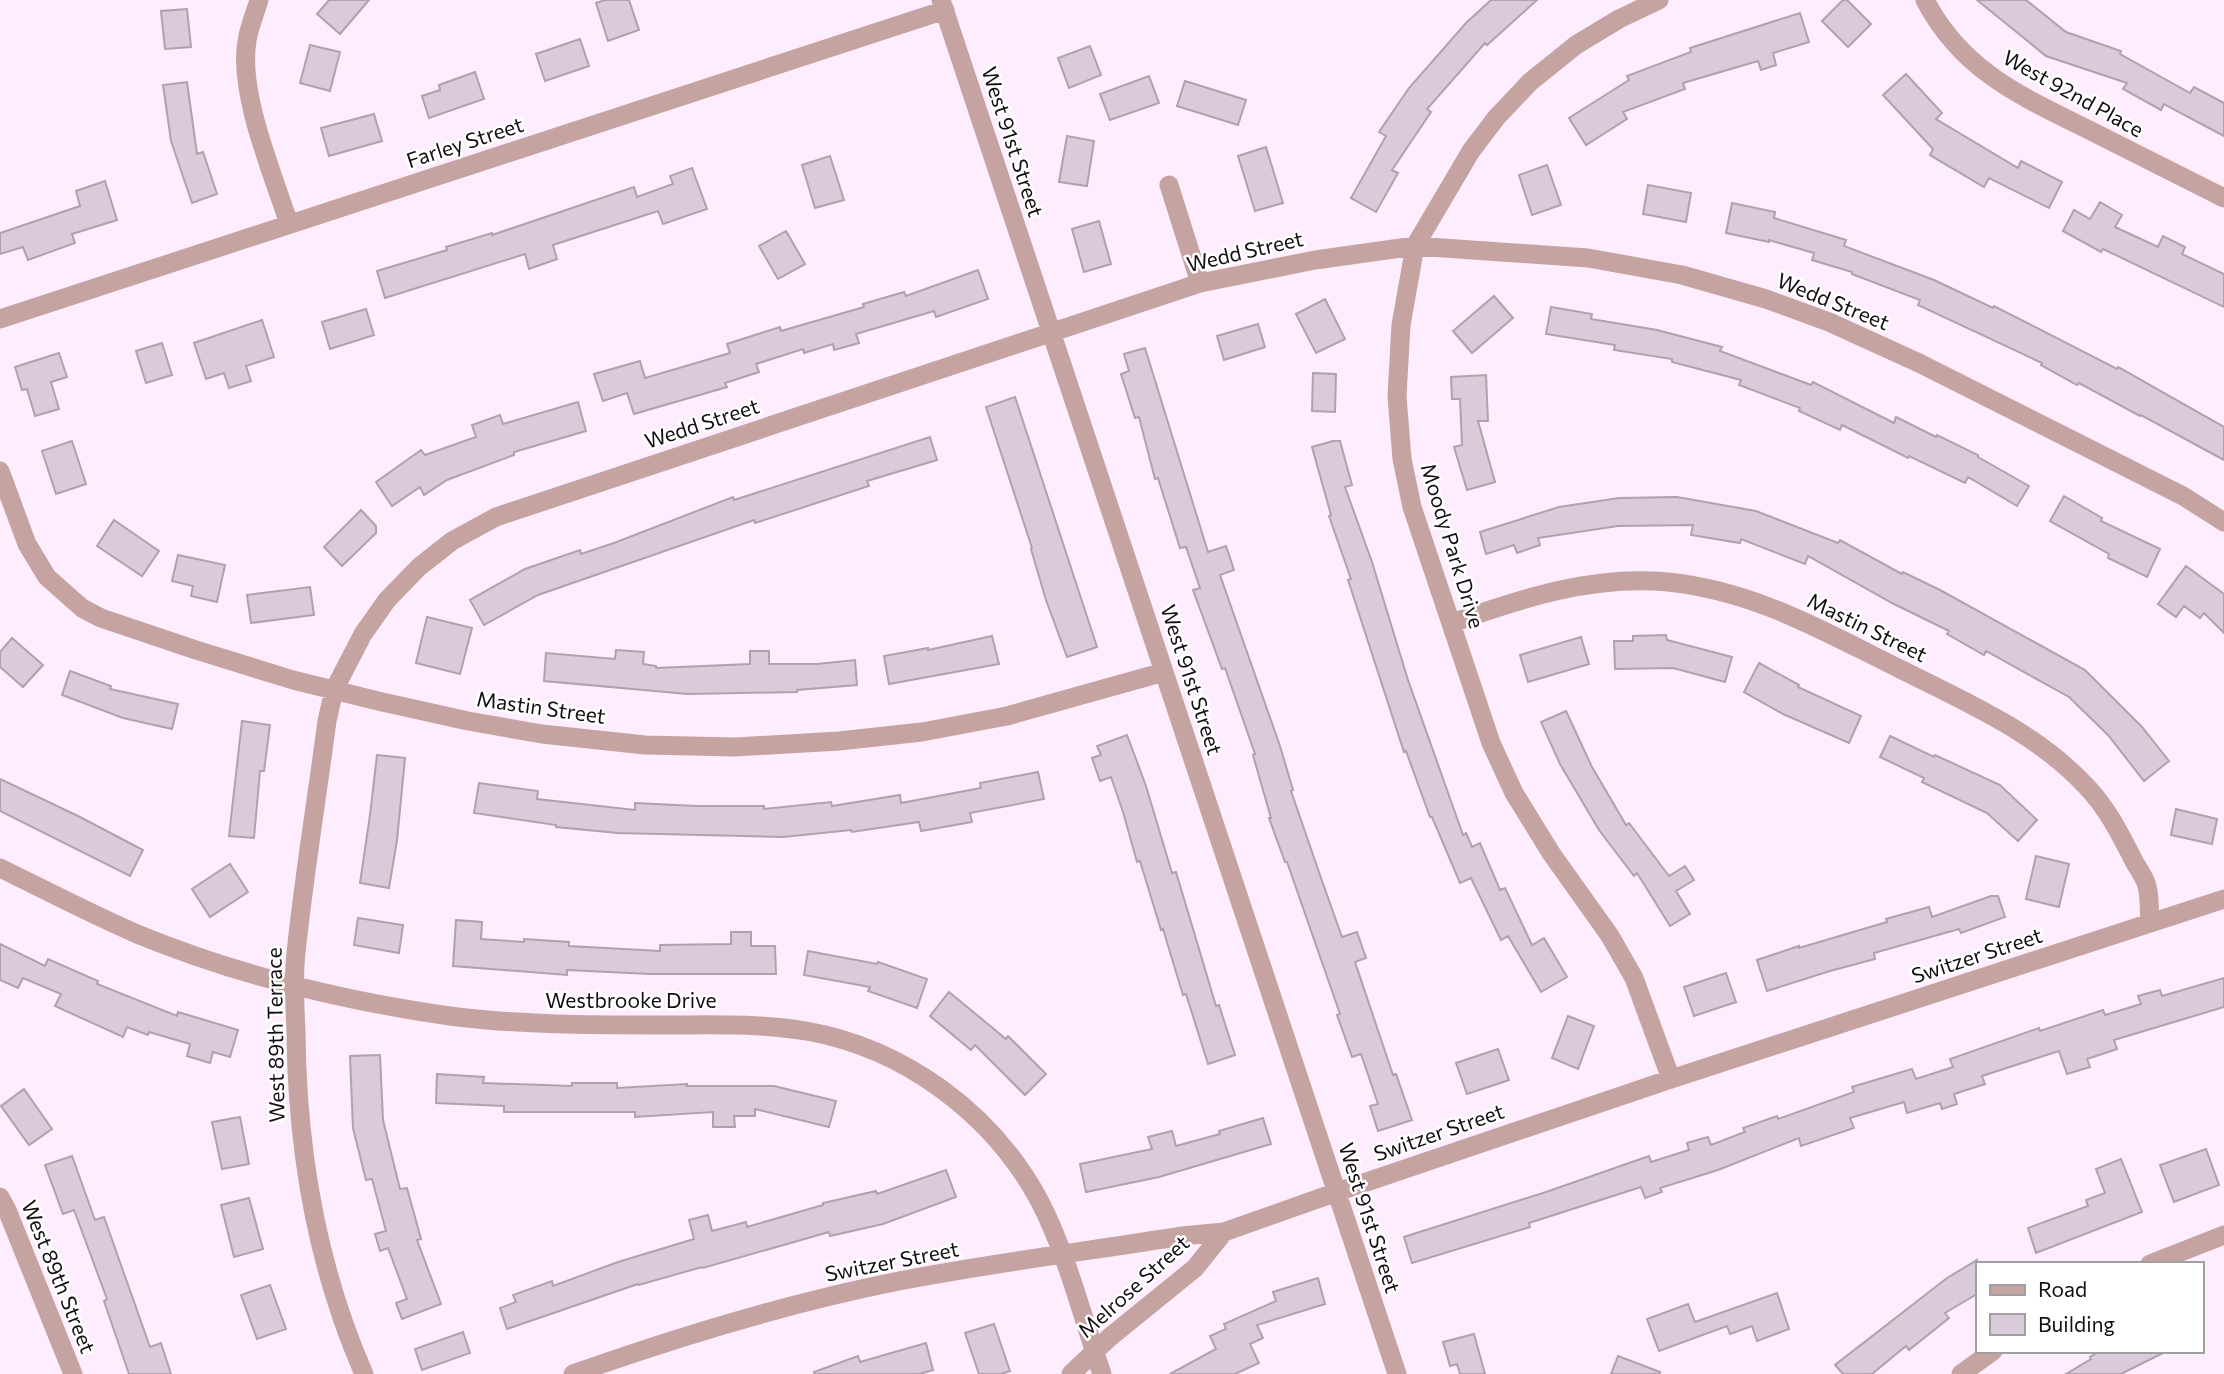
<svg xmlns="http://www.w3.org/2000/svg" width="2224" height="1374" font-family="Commissioner,sans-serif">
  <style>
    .building { fill: #dacbdb; stroke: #afa1b0; stroke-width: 2 }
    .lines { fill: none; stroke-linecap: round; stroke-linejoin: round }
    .minor { stroke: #c5a3a1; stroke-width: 19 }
    .labels { text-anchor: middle; stroke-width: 5; stroke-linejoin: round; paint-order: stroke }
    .street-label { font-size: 21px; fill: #140e14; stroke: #fff }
  </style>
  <rect width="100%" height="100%" fill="#fdedfe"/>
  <path class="building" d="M329,0H369L340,34L317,14Z
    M605,0H629L639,30L608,41L596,3Z
    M1491,0H1537L1487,45L1485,43L1427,109L1431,112L1392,170L1398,173L1376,212L1351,198L1386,136L1379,132L1409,88L1466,23Z
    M1843,0H1847L1871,24L1848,47L1822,21Z
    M1977,0H2026L2066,32L2121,51L2120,54L2190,93L2194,87L2224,103V136L2164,104L2161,110L2123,89L2127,83L2046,56Z
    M187,9L191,47L165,49L161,11Z
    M1800,13L1809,42L1773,53L1776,65L1761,70L1758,61L1683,83L1685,89L1623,112L1627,119L1586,145L1569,118L1629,80L1627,76L1691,52L1690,48Z
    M580,39L589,66L545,81L536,54Z
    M310,45L340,52L330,91L300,83Z
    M1090,46L1101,75L1069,88L1058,58Z
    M475,72L484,99L429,118L422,96L440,90L439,85Z
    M1906,74L1942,113L1936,119L2018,168L2021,161L2062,182L2049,208L1989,178L1984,187L1930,155L1933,149L1883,95Z
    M1149,76L1159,103L1110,120L1100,94Z
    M1185,81L1246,100L1238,125L1177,106Z
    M187,82L197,154L203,152L217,194L192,203L171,141L163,85Z
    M374,114L382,141L329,156L321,128Z
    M1067,136L1094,141L1087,186L1059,182Z
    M1266,147L1283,203L1255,211L1238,156Z
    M830,156L844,200L815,208L802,165Z
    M1547,165L1561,205L1532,215L1519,175Z
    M692,168L707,209L663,224L658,211L553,245L557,259L529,269L525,254L385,298L377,271L447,250L446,247L492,233V235L634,187L637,197L673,184L670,176Z
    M105,181L117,220L72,234L75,243L28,260L23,247L0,254V233L80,206L76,191Z
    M1648,185L1691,193L1686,222L1643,214Z
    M2100,202L2122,215L2115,227L2158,247L2163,236L2185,247L2182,254L2224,274V307L2103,249L2101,252L2063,231L2074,210L2090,219Z
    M1732,203L1775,212L1774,218L1846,240L1844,246L1934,280L1993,308L1994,306L2117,369L2118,367L2224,427V460L2141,415L2140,416L2079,383L2077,385L2041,365L2042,363L1918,305L1920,300L1852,274V272L1812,260L1814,253L1769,240V242L1726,233Z
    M1099,221L1111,264L1084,272L1072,229Z
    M786,231L805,264L778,279L759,246Z
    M978,270L988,299L936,317L934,311L856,334L859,343L834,350L833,344L804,353L803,349L756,364L759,372L725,383L727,387L634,414L627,393L603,401L594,374L640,361L645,378L730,353L727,344L780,327L781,331L864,307L863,304L904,292L906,296Z
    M1494,296L1513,318L1472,353L1453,331Z
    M1325,299L1345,339L1316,353L1296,314Z
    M1551,307L1592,314L1591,319L1657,330L1722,347L1720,351L1811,385L1813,382L1894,423L1896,417L1936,437L1937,435L1978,455V457L2029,486L2017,506L1968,477L1965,483L1909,456L1908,458L1842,425L1840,430L1799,411L1800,408L1739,385L1741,380L1672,362V359L1614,350L1615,345L1546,334Z
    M366,309L374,335L330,349L322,322Z
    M262,320L274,357L246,366L251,381L229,388L224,373L206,379L194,343Z
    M1258,324L1265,347L1224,360L1217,336Z
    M162,343L172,375L146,383L136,351Z
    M1145,348L1208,552L1226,546L1234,570L1220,575L1280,746L1293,790L1291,791L1321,878L1342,937L1357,932L1366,958L1355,962L1393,1075L1396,1074L1412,1120L1378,1131L1370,1106L1378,1104L1361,1054L1352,1057L1337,1015L1340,1014L1287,862H1285L1269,818H1271L1253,755L1255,754L1225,668L1222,669L1193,590L1200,588L1186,547L1180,548L1158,478L1155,479L1139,417L1135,418L1121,374L1129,371L1124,354Z
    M59,353L67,377L51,382L59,409L35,416L27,389L22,390L15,367Z
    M1313,373L1336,374L1335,412L1312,411Z
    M1486,375L1488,421H1478L1495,482L1467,490L1454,447L1462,445L1460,399H1452L1451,377Z
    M1015,397L1097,647L1067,657L1046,600L1031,549L1032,548L986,407Z
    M578,402L586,431L514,452V455L447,480L424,495L420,487L392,506L376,482L421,450L425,455L476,437L472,425L500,415L503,424Z
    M930,437L937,460L867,481L869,486L755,523L754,520L538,595L484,625L470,600L525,569L580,550L581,554L614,543L733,497L734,500Z
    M72,441L86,484L56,494L42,451Z
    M1333,441H1340L1352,485L1345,487L1372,562L1408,680L1463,835L1466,833L1472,847L1480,843L1500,890L1505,888L1532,945L1544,938L1567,977L1541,992L1508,936L1501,940L1471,878L1460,883L1432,817H1430L1406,751L1404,752L1348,580L1351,579L1329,516L1331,515L1312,447Z
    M2064,496L2102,518L2101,521L2160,549L2147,577L2108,558L2109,554L2050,521Z
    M1677,497L1756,511L1838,543L1840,540L1902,574L1903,572L1940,590L2085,670L2142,727L2169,761L2144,781L2108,735L2069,697L1986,651L1984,655L1947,634L1949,631L1892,603L1808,556L1805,564L1741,539L1740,543L1691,535L1693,525L1618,526L1538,538L1540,545L1517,553L1514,545L1486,554L1480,532L1559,507L1619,498Z
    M361,510L376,526V533L342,566L324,547Z
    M114,520L159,551L142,576L97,546Z
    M178,555L225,565L217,602L191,596L193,586L172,581Z
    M2186,566L2224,594V633L2204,613L2200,618L2184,606L2176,617L2158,604Z
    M310,587L314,615L251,623L247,595Z
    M427,617L472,628L460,674L416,663Z
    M1666,635L1667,640L1732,657L1725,682L1673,668L1615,669L1614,641H1633V636Z
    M992,636L999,664L889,684L884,656L928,648V650Z
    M1581,637L1589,664L1528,682L1520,655Z
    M12,638L43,665L23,687L0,667V652Z
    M616,650L644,652L643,664L656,666V668L750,664V651H769V664H817L855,660L857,685L797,690V692L688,694L544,681L546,653L615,659Z
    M1759,663L1799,685L1798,687L1861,716L1849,743L1783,714L1744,692Z
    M70,671L111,686L110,689L178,704L172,729L123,718L62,695Z
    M1566,711L1592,767L1626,825L1629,823L1669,876L1685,866L1694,880L1676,891L1690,914L1670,926L1637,873L1634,876L1599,830L1560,764L1541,722Z
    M242,721L270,725L264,771H260L254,838L229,836Z
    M1127,735L1146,786L1172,873L1176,872L1216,1006L1219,1005L1235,1055L1208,1064L1186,994L1183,995L1163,929L1161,930L1140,861L1137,862L1123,812L1111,777L1100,781L1092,758L1101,755L1097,746Z
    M1890,736L1934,757L1935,755L2000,785L2037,820L2018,841L1987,813L1922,782L1924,778L1880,757Z
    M377,755L405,758L397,840L389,888L360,883L370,815Z
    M1038,772L1044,799L970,813L972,822L921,831L919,822L852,832L851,830L783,837L618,833L556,827V825L474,813L479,783L538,791L537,799L635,810V803L697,806H764V809L831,802L832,806L900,795L901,803L981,788L980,783Z
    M0,779L78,816L143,850L130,876L0,811Z
    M2176,809L2217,819L2212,844L2171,835Z
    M2036,856L2069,864L2059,907L2026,899Z
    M230,864L248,892L210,917L192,889Z
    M1991,896H1998L2005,917L1961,933L1959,929L1874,953L1875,959L1830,971L1767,991L1757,960L1799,946V948L1887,922L1886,919L1929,907L1932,917Z
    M358,918L403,925L399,953L354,945Z
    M456,920L482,922L481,939L524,942V939L569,942V946L660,951V945L731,944V932H751V946H775L776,974H650L567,970V975L453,966Z
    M0,944L45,966L48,959L98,981L97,984L177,1016L178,1012L238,1030L230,1057L213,1052L210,1063L187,1056L190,1044L149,1032L148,1035L127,1027L123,1037L55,1006L61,994L23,978L18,988L0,980Z
    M808,951L877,964L878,962L927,979L917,1008L868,991L870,987L804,975Z
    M1726,973L1736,1002L1694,1016L1684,987Z
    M2224,978V1007L2114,1040L2117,1049L2087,1059L2090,1067L2067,1074L2059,1051L1982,1076L1985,1084L1954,1094L1957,1104L1942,1109L1940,1103L1907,1113L1904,1102L1850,1118L1854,1128L1801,1146L1799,1138L1718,1170L1660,1188L1662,1192L1645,1198L1641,1187L1529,1223L1530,1227L1412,1263L1404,1237L1549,1191L1649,1156L1651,1162L1689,1150L1687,1143L1708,1137L1711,1145L1745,1132L1743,1128L1777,1116L1778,1119L1854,1092L1852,1087L1912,1069L1916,1079L1953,1067L1950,1059L2039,1028L2040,1031L2103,1010L2105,1015L2141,1004L2138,996L2160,990L2162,996Z
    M949,992L1006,1039L1008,1036L1046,1074L1025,1095L975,1045L971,1050L930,1016Z
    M1568,1016L1594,1026L1578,1069L1552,1058Z
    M1498,1049L1509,1080L1467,1094L1456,1063Z
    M380,1055L383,1120L400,1189L407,1188L421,1239L417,1240L441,1304L402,1319L396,1303L407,1299L388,1248L380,1251L375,1234L386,1231L372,1179L366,1180L353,1128L350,1056Z
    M437,1074L484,1077L483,1083L572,1086V1083H617V1088L687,1084V1086H774L836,1101L829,1127L755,1109V1116H734L735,1127H713V1112L635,1117V1112H504V1106L436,1103Z
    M24,1089L52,1129L29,1145L1,1106Z
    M240,1117L249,1164L222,1169L212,1122Z
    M1263,1118L1271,1144L1159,1177L1086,1192L1080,1164L1152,1149L1148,1137L1172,1131L1176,1146L1220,1134L1219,1131Z
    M2206,1149L2219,1185L2174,1202L2160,1165Z
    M72,1156L95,1220L104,1217L150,1347L161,1343L171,1374H129L104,1301L107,1299L74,1210L63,1214L45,1165Z
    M2121,1159L2142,1212L2036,1253L2028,1228L2088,1206L2086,1200L2105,1193L2096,1169Z
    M946,1170L956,1197L883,1224L830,1236L829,1232L703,1268L702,1267L639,1285L638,1284L507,1329L500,1308L516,1302L513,1295L552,1281L553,1286L618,1262L694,1239L689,1220L708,1215L712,1231L746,1222L747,1227L823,1205V1203L876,1191L877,1194Z
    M249,1198L263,1249L234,1257L221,1205Z
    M1977,1260V1294L1945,1313L1949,1318L1909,1350L1906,1346L1872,1374H1843L1835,1365L1947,1278Z
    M1318,1278L1325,1304L1257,1325L1263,1338L1250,1344L1259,1363L1235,1374H1170L1216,1349L1210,1336L1226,1329L1224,1324L1276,1301L1273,1292Z
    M270,1285L286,1329L257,1339L241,1295Z
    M1777,1293L1789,1329L1757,1341L1752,1326L1730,1334L1727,1326L1659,1351L1647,1319L1688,1304L1695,1322Z
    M994,1324L1010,1371L1001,1374H979L965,1333Z
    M463,1332L470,1353L422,1370L415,1349Z
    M1474,1334L1485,1374H1460L1457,1364L1450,1366L1443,1342Z
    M926,1343L933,1370L919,1374H814V1372L858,1356L860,1362Z
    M2100,1351H2167L2121,1374H2066L2091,1359L2090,1357Z
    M1618,1356L1660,1372V1374H1611Z"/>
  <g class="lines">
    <path class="minor" d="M259,0C255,14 249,27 247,41C238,93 273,174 289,224
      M941,0L1397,1374
      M1659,0L1619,19L1576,45L1530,82L1496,118L1471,151L1415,246L1401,325L1397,396L1402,459L1412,507L1491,743L1514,793L1551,853L1610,936L1634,978L1671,1079
      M1925,0C1963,73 2025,98 2095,133C2138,155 2181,176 2224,198
      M1169,185L1200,283
      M0,319L945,10
      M0,471L27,544L47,577L82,608L101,618L196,650L293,680L378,701L468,721L542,734L645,745L735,747L839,741L922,732L1007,716L1164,672
      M1452,623C1522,598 1593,575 1668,582C1755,591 1823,631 1900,669C1966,702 2036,732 2087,787C2108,809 2121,836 2135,863C2139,870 2145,878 2147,886C2150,898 2149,911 2150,923
      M0,868C45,890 91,914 137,934C237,975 343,1001 450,1016C520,1025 591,1025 661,1025C710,1025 758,1023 806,1031C904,1048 992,1113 1039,1200C1066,1251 1083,1319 1102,1374
      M0,1197L7,1210L73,1374
      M2150,1264L2224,1235
      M364,1374C317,1267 297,1149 296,1032C295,1006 293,979 296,953C304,875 317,798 327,721L334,690L363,634L387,600L419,567L452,541L496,517L1200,283L1315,260L1415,246L1588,258L1682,275L1766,299L1829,322L1919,363L2183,496L2224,522
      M573,1374C680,1336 788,1303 899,1281C992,1263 1089,1251 1182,1236L1224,1232L1337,1192L1671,1079L2224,899
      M1071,1374L1110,1337L1195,1268L1224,1232
      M1961,1374L1993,1351"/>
  </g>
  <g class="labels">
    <g class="street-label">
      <text transform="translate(2073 94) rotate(29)" y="7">West 92nd Place</text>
      <text transform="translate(1012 142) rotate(72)" y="7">West 91st Street</text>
      <text transform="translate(465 143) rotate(-18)" y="7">Farley Street</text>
      <text transform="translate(1245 252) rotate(-13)" y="7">Wedd Street</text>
      <text transform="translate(1833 302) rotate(22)" y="7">Wedd Street</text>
      <text transform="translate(702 424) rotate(-18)" y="7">Wedd Street</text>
      <text transform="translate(1452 546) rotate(73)" y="7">Moody Park Drive</text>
      <text transform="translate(1867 628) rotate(26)" y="7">Mastin Street</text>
      <text transform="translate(1191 680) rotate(72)" y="7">West 91st Street</text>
      <text transform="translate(541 708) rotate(8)" y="7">Mastin Street</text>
      <text transform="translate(1977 956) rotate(-18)" y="7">Switzer Street</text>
      <text x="631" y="1008">Westbrooke Drive</text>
      <text transform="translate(276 1035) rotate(-91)" y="7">West 89th Terrace</text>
      <text transform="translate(1439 1133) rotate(-19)" y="7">Switzer Street</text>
      <text transform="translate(1369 1218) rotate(72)" y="7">West 91st Street</text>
      <text transform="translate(892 1262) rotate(-11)" y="7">Switzer Street</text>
      <text transform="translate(58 1277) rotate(68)" y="7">West 89th Street</text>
      <text transform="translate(1134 1287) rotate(-42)" y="7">Melrose Street</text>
    </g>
  </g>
  <rect x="1976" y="1262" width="228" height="91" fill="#ffffff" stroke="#a19fa1" stroke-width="2"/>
  <rect x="1990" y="1285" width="35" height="10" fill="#c5a3a1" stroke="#a19fa1" stroke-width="2"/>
  <text x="2038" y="1297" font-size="21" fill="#140e14">Road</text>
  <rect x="1990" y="1314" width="35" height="21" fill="#dacbdb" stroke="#a19fa1" stroke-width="2"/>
  <text x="2038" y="1332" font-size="21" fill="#140e14">Building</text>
</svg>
